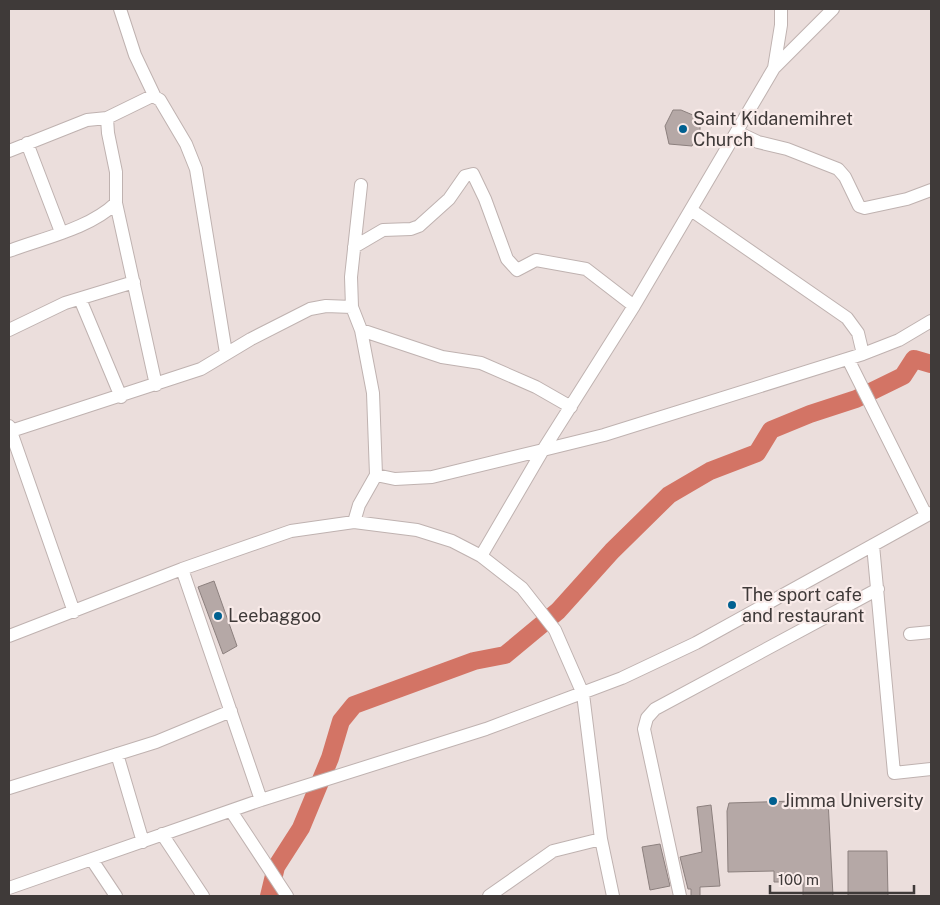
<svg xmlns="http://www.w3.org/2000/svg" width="940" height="905" font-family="'Public Sans',sans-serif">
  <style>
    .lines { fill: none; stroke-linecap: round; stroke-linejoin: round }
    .river { stroke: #d37465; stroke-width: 18 }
    .building { fill: #b5a8a6; stroke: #8c807e }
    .minor-casing { stroke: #bfb2b0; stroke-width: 14 }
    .minor { stroke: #fff; stroke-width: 12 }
    .poi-dot { fill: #006090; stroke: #f9ebe9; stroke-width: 2 }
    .labels { text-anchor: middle; stroke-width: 4.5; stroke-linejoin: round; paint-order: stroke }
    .poi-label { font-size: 18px; fill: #3f3a39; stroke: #f9ebe9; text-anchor: start }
  </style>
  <rect width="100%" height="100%" fill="#ebdedc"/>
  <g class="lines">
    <path class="river" d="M269,896L276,867L301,828L330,758L341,721L354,705L474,661L505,655L558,611L612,551L669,495L710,471L757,453L771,430L810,414L856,399L903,376L914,359L931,364"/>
  </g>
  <path class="building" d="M673,110H681L700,118V131L692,146L669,144L665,126Z
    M214,581L237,646L223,654L198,587Z
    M828,800L833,896H803V882H774V871L728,872L727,811L729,803Z
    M711,805L720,886L700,887V896H691V889H688L680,857L702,852L697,807Z
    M660,844L670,886L650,890L642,847Z
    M848,851H887L888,896H848Z"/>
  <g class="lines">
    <defs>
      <path id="minor" d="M120,9L135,55L155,97
        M774,68L781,25V9
        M737,132L758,142L787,149L838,169L845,177L859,206L865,208L907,199L931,190
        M27,143L61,232
        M9,151L87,120L107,118L150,97H155L160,100L186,144L196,169L226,353
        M116,203L156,385
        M691,210L847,318L858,333L863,354
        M354,247L383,230L411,229L419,226L449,199L465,176L473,174L485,199L507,259L517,270L536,260L586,269L634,306
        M9,251C43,238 89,229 116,203V172L108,133L107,118
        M80,299L121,397
        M9,330L65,303L134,282
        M361,330L442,357L481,363L536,387L571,407
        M848,359L926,515
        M9,426L74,612
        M11,431L201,369L251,339L310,309L326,306L352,307
        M376,475L395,479L432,477L543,450L604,435L863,354L899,340L931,321
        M354,522L359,505L376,475L373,393L361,330L352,307L351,277L361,185
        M873,545L894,773L931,769
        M481,556L543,450L634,306L774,68L833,9
        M182,569L261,800
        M910,634L931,632
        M9,636L182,569L291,531L354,522L417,530L452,541L481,556L522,588L555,630L583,694L601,839L613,896
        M117,754L143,842
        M9,788L156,742L231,711
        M231,811L287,896
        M162,834L203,896
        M92,860L116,896
        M9,888L261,800L486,729L622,678L696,643L931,513
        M489,896L553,851L601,839
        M680,896L644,729L647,718L655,709L878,589"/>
    </defs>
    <use href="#minor" class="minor-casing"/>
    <use href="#minor" class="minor"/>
  </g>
  <g class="poi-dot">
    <circle cx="683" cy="129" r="5"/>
    <circle cx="732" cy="605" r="5"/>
    <circle cx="218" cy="616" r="5"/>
    <circle cx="773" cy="801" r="5"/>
  </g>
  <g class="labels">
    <g class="poi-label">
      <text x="693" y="125">Saint Kidanemihret<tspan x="693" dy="21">Church</tspan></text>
      <text x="742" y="601">The sport cafe<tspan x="742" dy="21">and restaurant</tspan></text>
      <text x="228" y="622">Leebaggoo</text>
      <text x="783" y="807">Jimma University</text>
    </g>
  </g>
  <rect width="940" height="905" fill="none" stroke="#3f3a39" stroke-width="20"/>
  <path d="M770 885v8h144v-8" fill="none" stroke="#3f3a39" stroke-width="2.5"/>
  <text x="778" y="885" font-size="15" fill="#3f3a39" stroke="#f9ebe9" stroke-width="4" paint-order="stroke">100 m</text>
</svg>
